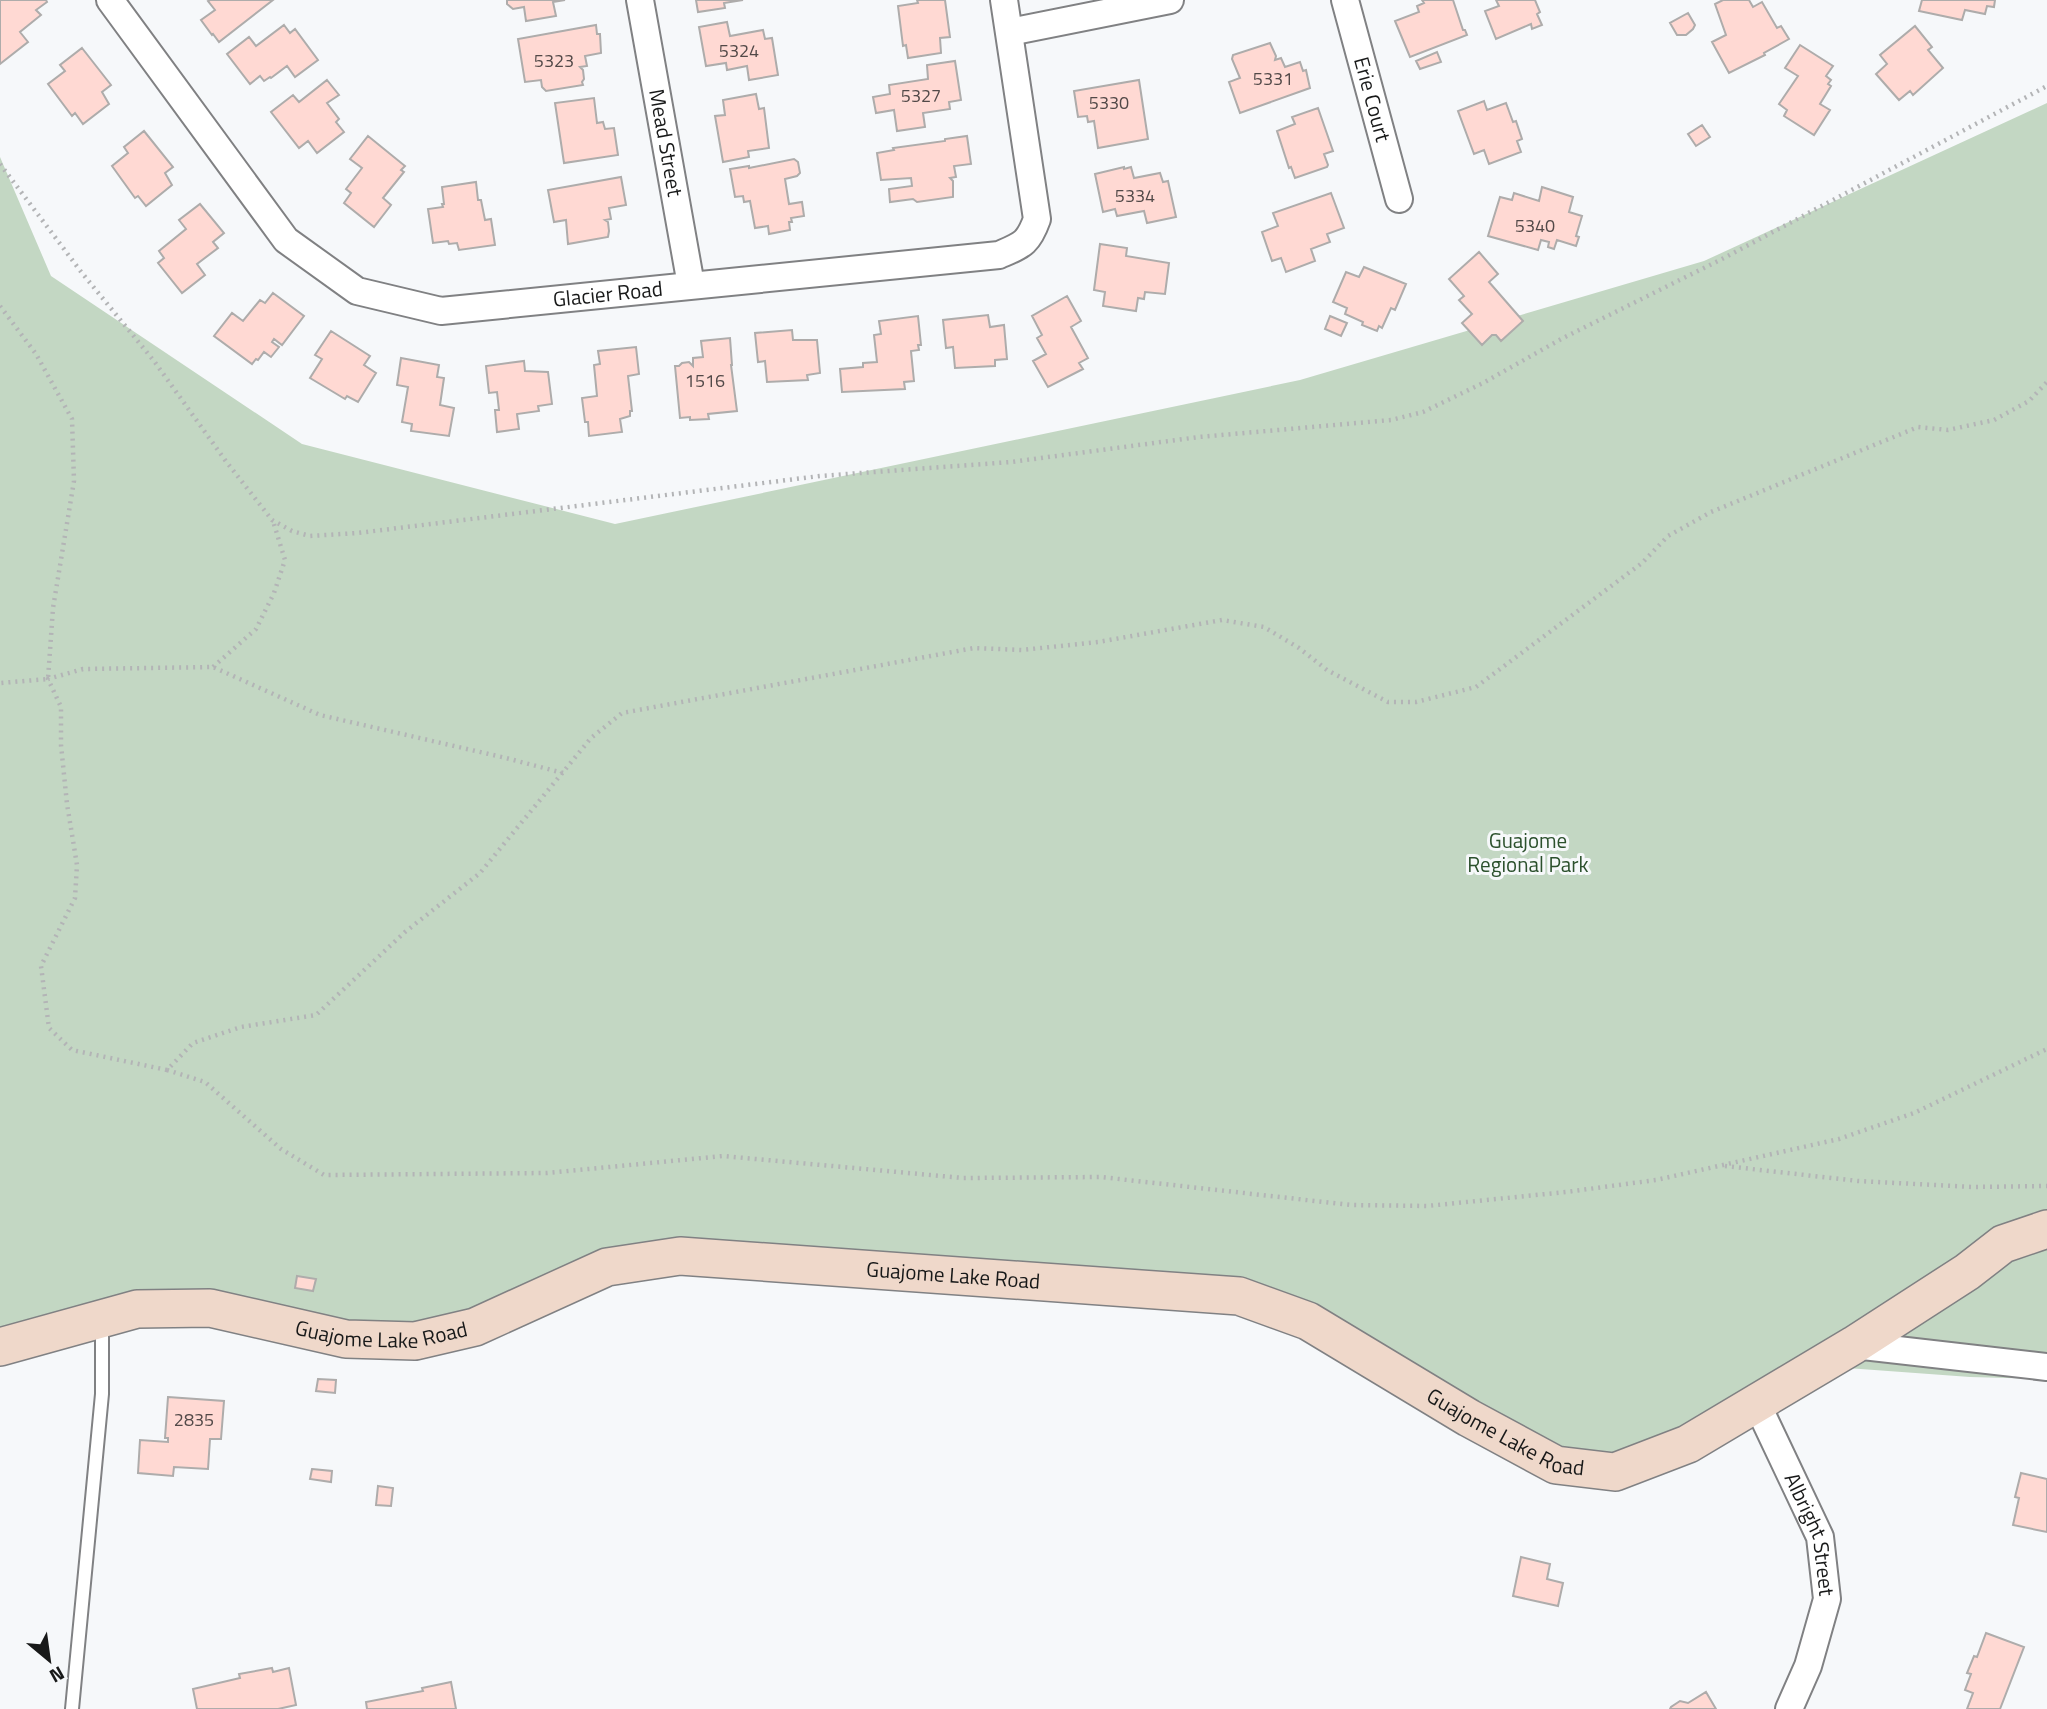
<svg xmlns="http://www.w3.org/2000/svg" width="2047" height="1709" font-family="'Titillium Web',sans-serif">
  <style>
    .green { fill: #c3d7c3 }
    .building { fill: #ffd9d3; stroke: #aeacab; stroke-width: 2 }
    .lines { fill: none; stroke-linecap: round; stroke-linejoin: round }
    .lane-casing { stroke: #808183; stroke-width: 16 }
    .street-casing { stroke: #808183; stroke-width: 30 }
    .secondary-casing { stroke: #808183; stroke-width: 40 }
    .path { stroke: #b3b4b6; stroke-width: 4.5; stroke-dasharray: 2 5; stroke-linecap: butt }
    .lane { stroke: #fff; stroke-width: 12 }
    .street { stroke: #fff; stroke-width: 26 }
    .secondary { stroke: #efd8ca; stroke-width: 37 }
    .labels { text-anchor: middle; stroke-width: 6; stroke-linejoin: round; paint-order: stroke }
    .number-label { font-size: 18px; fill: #524948 }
    .street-label { font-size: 21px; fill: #181919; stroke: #f6f8fa }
    .park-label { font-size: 21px; fill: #2c512d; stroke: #f6f8fa }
  </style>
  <rect width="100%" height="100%" fill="#f6f8fa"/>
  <path class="green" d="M2047,103V1379L1970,1377L1806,1365L1595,1473L1298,1316L682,1255L438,1338L238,1313L0,1346V157L51,276L302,444L615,524L1300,380L1704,261Z"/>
  <path class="building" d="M0,0H46L47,2L36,10L41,15L20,32L28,42L0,64Z
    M210,0H273L219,42L213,34L212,35L201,20L215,10L208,1Z
    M507,0H565L553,2L556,16L526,21L524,7L513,9L507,4Z
    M696,0H743L724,3L725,8L698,12Z
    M917,0H945L950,37L940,38L941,53L908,58L906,45L903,46L898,6L918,3Z
    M1422,0H1453L1463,30H1465L1467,35L1410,57L1395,21L1419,12L1417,6L1424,3Z
    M1496,0H1535L1540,12L1537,14L1542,25L1532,29L1531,24L1496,39L1485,11L1499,6Z
    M1723,0H1749L1753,7L1762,2L1777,28L1781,26L1789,39L1764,53L1765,55L1729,73L1712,42L1726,35L1715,4Z
    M1922,0H1995L1994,7L1987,6L1985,14L1965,10L1962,20L1919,11Z
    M1688,13L1695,25L1693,29L1686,35H1677L1670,23Z
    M727,22L730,36L763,30L765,39L772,38L778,75L749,80L747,66L727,70L726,63L706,66L699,27Z
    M284,25L290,33L295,29L318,60L295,77L287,66L271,78L270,77L264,81L260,76L250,84L227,54L249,37L256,46Z
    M596,25L597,34H600L601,53L585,56L587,66L580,67L583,70L584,79L582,82L583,85L546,91L542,87L541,80L525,82L518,39Z
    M1915,26L1932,47L1928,50L1943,68L1913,95L1910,91L1899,100L1876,74L1887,64L1880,55Z
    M1270,43L1276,56L1275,60L1281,58L1285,67L1300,62L1303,71L1306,70L1310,88L1240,113L1229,82L1240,78L1232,59L1233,55Z
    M1800,45L1833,66L1826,76L1831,80L1828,84L1831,86L1820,104L1830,110L1814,135L1784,116L1787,110L1779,104L1798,76L1785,68Z
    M82,48L111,85L102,92L109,104L83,124L75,113L72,116L48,84L65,71L60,65Z
    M1437,52L1441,62L1420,69L1416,61Z
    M955,61L961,100L949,102L950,109L923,113L925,127L897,131L894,110L876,113L873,97L890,94L889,85L928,79L927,65Z
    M327,80L339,95L327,103L339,119L336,122L344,132L317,153L308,141L299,148L271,112L293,95L299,102Z
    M1139,80L1148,139L1098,148L1094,121L1088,122L1087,116L1078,117L1074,91Z
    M756,94L759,109L764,108L769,148L748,151L749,157L723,162L715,116L725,115L723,100Z
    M594,98L597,123L603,122L605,129L614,128L618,155L564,163L555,103Z
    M1484,101L1487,110L1506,103L1513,122L1516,121L1522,139L1517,141L1521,152L1489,164L1484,150L1474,154L1458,111Z
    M1318,108L1333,151L1324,154L1328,165L1327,167L1295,178L1291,167L1289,168L1277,131L1295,124L1292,117Z
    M1702,125L1710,137L1696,146L1688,134Z
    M144,131L173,167L165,173L172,185L146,206L138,196L135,198L112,166L128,153L124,147Z
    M368,136L405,166L401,170L404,172L383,198L391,205L374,227L344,203L351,193L346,189L362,168L350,159Z
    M967,136L971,164L954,166L956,177L950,178L953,181V197L917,202L913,199L890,202L889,189L912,186L911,178L881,180L877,153L894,150L893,148L945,141V139Z
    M794,159L798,162L800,173L797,176L785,179L789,204L802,202L804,216L791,218L792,222H789L790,230L769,234L768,226L755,228L750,201L744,202L743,196L735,197L730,169L749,166V168Z
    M1124,167V169L1131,167L1134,178L1160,173L1163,182L1168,181L1176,217L1147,223L1144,211L1117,216L1115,209L1103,212L1095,174Z
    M621,177L626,205L609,208L611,219L605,220L608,222L609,231L608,237L568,244L566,220L554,222L548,190Z
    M476,182L478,200H481L485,220L491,219L495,245L459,250L457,243L449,244L448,241L433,243L428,209L443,207L442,204H444L442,187Z
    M1542,187L1573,197L1569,212L1582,216L1576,236L1579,237L1576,246L1557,240L1554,249L1548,247L1549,242L1541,240L1538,250L1488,236L1500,197L1512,200L1514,193L1539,201Z
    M1331,193L1344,228L1327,234L1330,242L1311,249L1315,261L1286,272L1281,258L1272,261L1262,232L1278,226L1273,213Z
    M200,204L224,233L213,242L218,248L197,264L205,275L182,293L158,263L164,258L159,251L186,229L179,220Z
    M1100,244L1127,248L1126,256L1169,263L1165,294L1145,292L1144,299L1138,298L1136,311L1103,306L1105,292L1094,290Z
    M1479,252L1498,274L1489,282L1523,321L1501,341L1496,335H1492L1482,345L1462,323L1472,314L1459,300L1464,296L1449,279Z
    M1364,267L1406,284L1395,310L1391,308L1382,328L1379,326L1377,331L1362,325L1363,322L1345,314L1347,308L1333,302L1346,272L1359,277Z
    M273,293L304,316L282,345L274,339L272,342L279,347L271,357L264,352L258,360L256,359L252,364L214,336L232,313L243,321L260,300L265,303Z
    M1067,296L1081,321L1071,327L1088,358L1079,363L1083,369L1048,387L1033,361L1046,354L1037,338L1042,335L1032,316Z
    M988,315L990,327L1004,325L1007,359L995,360V366L955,368L953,347L946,348L943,320Z
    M918,316L921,345H918L919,350L911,351L914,381L904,382L905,389L842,392L840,369L863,367V363L877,362L874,335L881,334L879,321Z
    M1330,316L1347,323L1341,336L1325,329Z
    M792,330L793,340H817L820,373L807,375L808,380L767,382L765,361L758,362L755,333Z
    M331,331L370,356L364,365L376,373L358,402L347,396L345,399L310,378L322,359L315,355Z
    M730,338L732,365H731L737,411L708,414L709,419L690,420V417L680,418L675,366H679L682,363L689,362L693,366V358L703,357L701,341Z
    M636,347L639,374L628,376L632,411H630V416L620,419L622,432L589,436L588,422H585L582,398L597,396L594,365L600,364L598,351Z
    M401,358L439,365L437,377L444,378L440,405L454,408L449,436L411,431L412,424L402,422L408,387L397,385Z
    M524,361L525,371L548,372L552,404L538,406L539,411L517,414L519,429L497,432L495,410H499L497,392L489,393L486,366Z
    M297,1276L316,1279L313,1291L295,1288Z
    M318,1379L336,1380L335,1393L316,1391Z
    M168,1397L224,1401L221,1439H210L208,1469L174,1467L173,1476L138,1473L140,1440L168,1442V1438H165Z
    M312,1469L332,1471L331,1482L310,1479Z
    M2021,1473L2047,1479V1532L2013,1525L2019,1498L2015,1497Z
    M378,1486L393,1488L391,1506L376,1505Z
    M1521,1557L1550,1564L1547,1579L1563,1583L1558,1606L1513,1596Z
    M1986,1633L2024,1647L2000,1709H1967L1973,1693L1965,1690L1971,1674L1967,1673L1974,1656L1977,1657Z
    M272,1668L273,1672L289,1668L296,1705L278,1709H197L193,1689L240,1678L239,1674Z
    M451,1682L456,1709H367L366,1702L423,1691L422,1688Z
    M1706,1692L1716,1709H1670L1671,1707L1680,1701L1688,1703Z"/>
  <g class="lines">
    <defs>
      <path id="lane" d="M72,1709L102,1394V1322"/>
      <g id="street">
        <path id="s1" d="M110,0L286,240L357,291L441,311L999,255C1022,245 1028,244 1037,219L1004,0"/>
        <path id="s2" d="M640,0L691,285"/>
        <path id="s3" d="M1345,0L1399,199"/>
        <path d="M1010,32L1170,0"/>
        <path d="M1854,1345L2047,1367"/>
        <path id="s4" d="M1757,1404L1820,1537L1827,1599L1808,1666L1789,1709"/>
      </g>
      <g id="secondary">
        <path id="s5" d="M0,1347L137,1309L210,1308L346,1339L415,1341L475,1327L607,1267L680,1256L1239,1296L1308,1321L1469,1418L1556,1465L1615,1472L1688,1444L1854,1345L1967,1272L2003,1244L2047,1229"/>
      </g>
    </defs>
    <use href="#lane" class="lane-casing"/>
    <use href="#street" class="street-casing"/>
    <use href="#secondary" class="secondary-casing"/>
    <path class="path" d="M0,164L82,273L154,361L225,460L272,520L292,531L310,536L358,533L820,476L1011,462L1199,437L1391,420L1423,412L1483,383L1563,338L1724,258L2047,86
      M0,306L36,354L72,419L74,481L53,608L48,679L0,683
      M213,667L256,629L274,593L285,560L273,521
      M563,773L506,758L320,715L213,667L83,669L48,679L61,707V745L67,804L77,865L75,898L41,966L49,1028L72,1050L167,1070L193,1043L241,1027L316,1015L405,932L480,873L591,738L622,713L974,648L1022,650L1098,642L1222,620L1264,627L1299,648L1327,670L1388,702H1416L1476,687L1642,563L1668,536L1711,512L1918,427L1948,430L1994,420L2029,401L2047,382
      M167,1070L205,1082L281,1149L324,1175L547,1173L723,1156L963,1178L1101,1177L1351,1205L1427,1206L1566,1192L1656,1180L1839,1139L1914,1113L2047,1049
      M1725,1166L1858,1181L1973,1187L2047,1186"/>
    <use href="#lane" class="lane"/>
    <use href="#street" class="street"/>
    <use href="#secondary" class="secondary"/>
  </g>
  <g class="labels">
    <g class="number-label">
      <text x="739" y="57">5324</text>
      <text x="554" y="67">5323</text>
      <text x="1273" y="85">5331</text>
      <text x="921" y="102">5327</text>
      <text x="1109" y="109">5330</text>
      <text x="1135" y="202">5334</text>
      <text x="1535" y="232">5340</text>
      <text x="705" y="387">1516</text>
      <text x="194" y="1426">2835</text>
    </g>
    <g class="street-label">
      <text dy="7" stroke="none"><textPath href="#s3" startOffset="103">Erie Court</textPath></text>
      <text dy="7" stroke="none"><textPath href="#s2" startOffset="145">Mead Street</textPath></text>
      <text dy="7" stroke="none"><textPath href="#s1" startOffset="639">Glacier Road</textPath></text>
      <text dy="7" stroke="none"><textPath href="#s5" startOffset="978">Guajome Lake Road</textPath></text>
      <text dy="7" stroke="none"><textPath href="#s5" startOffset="390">Guajome Lake Road</textPath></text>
      <text dy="7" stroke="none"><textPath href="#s5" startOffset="1566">Guajome Lake Road</textPath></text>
      <text dy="7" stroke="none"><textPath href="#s4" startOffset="142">Albright Street</textPath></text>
    </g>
    <g class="park-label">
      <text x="1528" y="848">Guajome<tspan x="1528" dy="24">Regional Park</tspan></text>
    </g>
  </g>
  <g transform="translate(49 1660) rotate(151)" stroke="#f6f8fa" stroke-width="5" paint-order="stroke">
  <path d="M0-5L12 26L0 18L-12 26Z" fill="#181919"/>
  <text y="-10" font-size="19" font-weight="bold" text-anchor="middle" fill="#181919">N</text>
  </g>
</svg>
